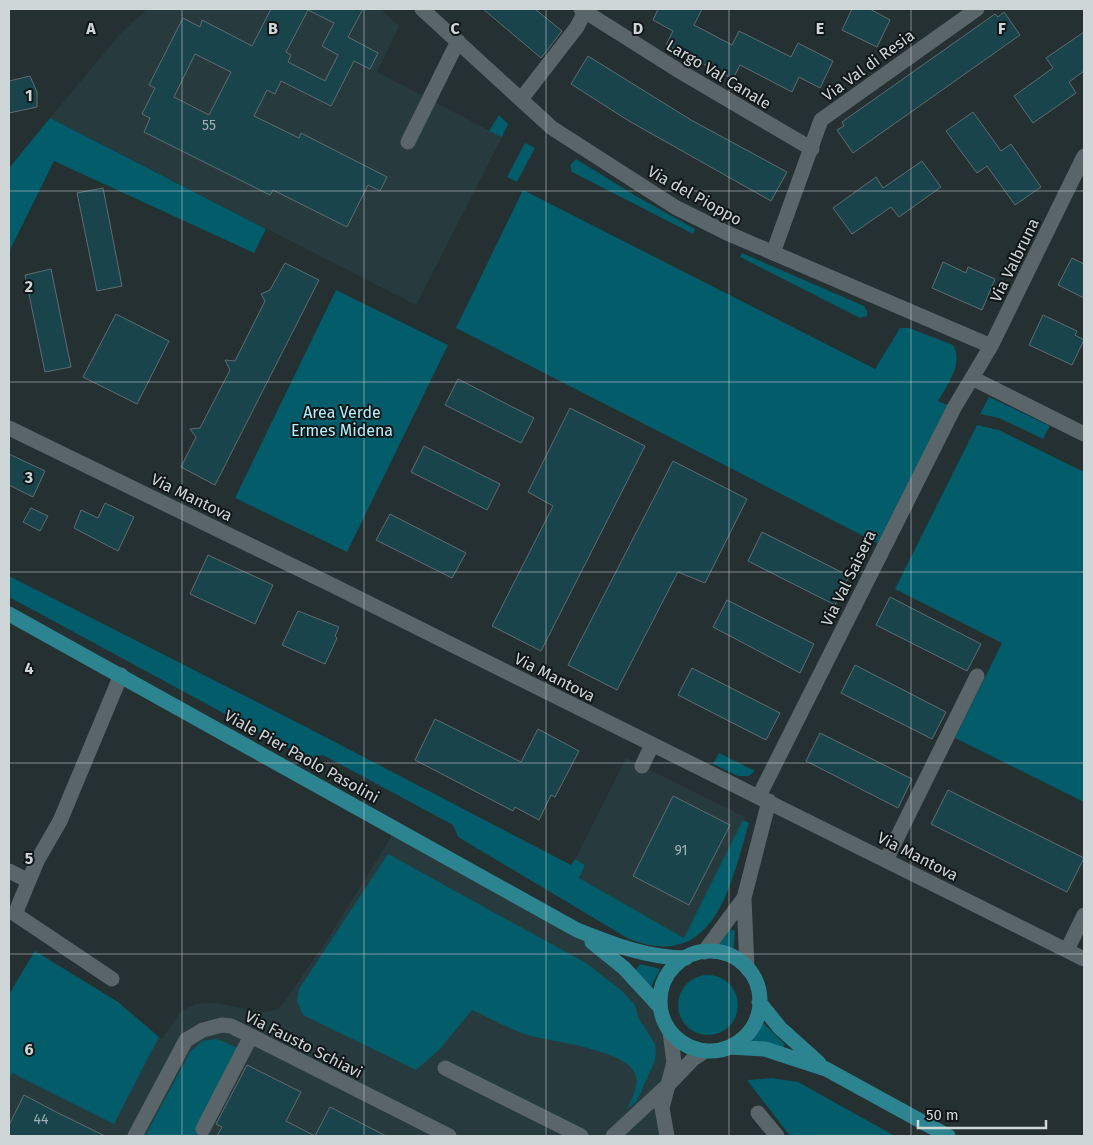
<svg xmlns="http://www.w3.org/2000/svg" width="1093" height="1145" font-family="'Fira Sans',sans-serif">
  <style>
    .built { fill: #273b3e }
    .green { fill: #025c69 }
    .building { fill: #19444c; stroke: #606c6f; fill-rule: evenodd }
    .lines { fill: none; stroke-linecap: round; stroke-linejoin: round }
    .minor { stroke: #596568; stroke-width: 15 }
    .major { stroke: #2d8491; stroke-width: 15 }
    .grid { fill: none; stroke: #cfd6d7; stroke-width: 1; stroke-opacity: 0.55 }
    .labels { text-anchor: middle; stroke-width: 4; stroke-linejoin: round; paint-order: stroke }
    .number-label { font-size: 14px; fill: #a2b2b4 }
    .street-label { font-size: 16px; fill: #cfd6d7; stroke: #111718 }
    .park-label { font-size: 16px; fill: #b5f0fb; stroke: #111718 }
    .grid-label { font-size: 16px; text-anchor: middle; font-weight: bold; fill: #cfd6d7; stroke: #111718; stroke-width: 4; stroke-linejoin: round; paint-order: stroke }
  </style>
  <rect width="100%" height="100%" fill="#243032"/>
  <path class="built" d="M147,9H381L399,26L377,72L502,137L416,305L50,118L121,33Z
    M626,758L745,817L684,938L578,878L585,865L575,859Z
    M396,829L577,930L661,1013L670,1032L667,1136H9V994L35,951L118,1002L162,1039L181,1011L196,1004L216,1003L264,1012L272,1011L281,1007L329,937Z"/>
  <path class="green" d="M499,115L508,124L502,137L489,131Z
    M50,118L266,229L254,253L54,161L9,252V168Z
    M525,143L535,148L517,182L507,177Z
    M576,159L636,196L695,229L693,234L572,172L570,165Z
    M523,190L875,369L900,328H909L953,345C964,364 947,385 938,401L954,408L883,546L456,328Z
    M742,253L864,306L867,311V316L860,318L740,257Z
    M336,290L448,345L347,552L235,498Z
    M989,397L1050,426L1043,439L999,418L980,414Z
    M977,425L999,430L1084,472V802L955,738L1002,643L895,589Z
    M9,576L308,728L571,865L575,859L585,865L579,878L684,938L743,820L749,823C731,883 716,973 629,939L458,837L453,825L323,755L308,759L9,597Z
    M719,753L755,771L749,776H738L713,764Z
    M388,854L586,963L622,991L635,1005L638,1017L655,1044L656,1052L655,1060L637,1101L627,1109C631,1100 639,1086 636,1076C629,1049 550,1042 528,1035C509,1029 490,1018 472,1010L439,1050L416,1070L303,1015L297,1001L299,989Z
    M730,929L735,931L733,953L718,946Z
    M35,951L118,1002L159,1037L114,1124L12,1073L9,1079V994Z
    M640,964L660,969L651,987L635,971Z
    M678 1005a30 30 0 1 1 60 0a30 30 0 1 1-60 0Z
    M763,1023L785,1044L782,1049L769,1043L752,1041Z
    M217,1039L243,1050L202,1131L212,1136H145L190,1052L202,1041Z
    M772,1078L798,1082L895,1136H790L747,1080Z"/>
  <path class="building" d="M271,9H363L348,37L378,53L370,69L354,61L331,106L281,81L275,94L267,90L254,116L299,138L301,133L387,177L380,191L368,185L347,227L273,190L270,195L144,132L150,118L142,114L155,88L149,85L183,18L200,27L202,20L252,46ZM308,10L334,23L322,46L338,55L325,81L288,62L291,55L286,52ZM195,54L231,72L209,115L174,97Z
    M483,9H535L562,31L541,58Z
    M658,9H702L694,25L732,45L739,31L791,57L798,43L833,61L820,88L799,77L792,92L740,65L733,79L666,45L673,31L653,20Z
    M852,9H870L890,20L877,47L842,30Z
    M1004,12L1020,35L853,153L837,130L844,126L842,122L995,14L998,17Z
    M1084,32V71L1069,82L1076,93L1033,123L1014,96L1053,68L1046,58Z
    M588,56L691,120L787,172L771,201L629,121L571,84Z
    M30,76L37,92V107L9,113V81Z
    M973,112L1001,151L1011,144L1041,187L1015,205L987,166L977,173L946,131Z
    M922,161L941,187L899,217L891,207L852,234L833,208L876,177L883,188Z
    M103,188L122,286L97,291L77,193Z
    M1072,258L1084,264V298L1058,285Z
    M943,262L966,273L968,267L995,279L982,310L932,288Z
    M285,263L319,280L215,485L181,467L196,437L190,429L200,428L230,370L225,360L235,361L265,301L261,294L270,290Z
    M51,269L71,367L45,372L25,275Z
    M116,314L169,341L137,404L83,377Z
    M1043,315L1077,331L1075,335L1084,340L1072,365L1029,345Z
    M458,379L534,418L521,443L445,405Z
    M570,408L645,446L541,651L492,626L553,506L528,492Z
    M424,446L500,484L487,510L411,472Z
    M9,454L45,471L33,497L9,485Z
    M673,461L747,499L705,583L678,572L617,690L568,665Z
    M105,503L134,517L118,551L74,528L81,510L98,518Z
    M31,508L48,516L40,531L23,522Z
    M390,514L466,553L452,578L376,540Z
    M762,532L849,576L835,605L748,561Z
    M208,555L273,585L255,624L190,594Z
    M890,597L981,644L967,671L876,625Z
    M727,600L814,644L800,673L713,627Z
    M298,611L339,627L335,636L337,638L325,664L282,645Z
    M855,665L946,712L932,739L841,693Z
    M692,668L780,713L766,740L678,695Z
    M435,719L521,762L538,729L579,751L555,797L551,795L539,820L515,807L513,811L415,760Z
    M820,733L912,779L898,808L806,761Z
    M948,790L1084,858L1067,892L931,824Z
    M673,796L730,825L689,905L633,876Z
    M247,1065L301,1092L286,1121L315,1136L330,1107L386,1136H217L222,1127L216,1124Z
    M24,1095L56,1112L105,1136H9V1125Z"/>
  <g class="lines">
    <path class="minor" d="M422,9L552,128L675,207L727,233L991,346
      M581,9L676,69L812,149
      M522,98L577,27L586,9
      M408,142L458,41
      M773,253L821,120L977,9
      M972,378L1084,434
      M9,428L332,585L1084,959
      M642,766L652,745
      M759,796L954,408L991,346L1084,156
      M886,860L977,676
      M9,871L29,881
      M1067,950L1084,915
      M704,952L744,898
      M747,968L744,898L769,801
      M112,979L15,914L37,861L60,821L121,675
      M445,1068L581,1136
      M758,1113L777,1136
      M203,1129L251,1036
      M135,1136L186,1040L203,1030L222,1025L231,1026L263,1042L449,1136
      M613,1136L669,1084L693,1059L705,1051
      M667,1136L662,1108L674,1062L670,1032"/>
    <path class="major" d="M9,614L577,930C612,944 647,958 686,958
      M592,942L624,968L660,1007
      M660 1001a50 50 0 1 1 100 0a50 50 0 1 1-100 0Z
      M759,1002L780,1028L819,1063
      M729,1047L765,1049L826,1069L948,1136"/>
  </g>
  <path class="grid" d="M182,9V1136M364,9V1136M546,9V1136M729,9V1136M911,9V1136M9,191H1084M9,382H1084M9,572H1084M9,763H1084M9,954H1084"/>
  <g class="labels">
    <g class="number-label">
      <text x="209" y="130">55</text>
      <text x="681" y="855">91</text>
      <text x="41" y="1124">44</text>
    </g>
    <g class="street-label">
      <text transform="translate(868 65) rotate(-36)" y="6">Via Val di Resia</text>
      <text transform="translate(719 74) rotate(31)" y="6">Largo Val Canale</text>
      <text transform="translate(695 195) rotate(29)" y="6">Via del Pioppo</text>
      <text transform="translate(1014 260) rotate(-64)" y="6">Via Valbruna</text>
      <text transform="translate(192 497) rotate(26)" y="6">Via Mantova</text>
      <text transform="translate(848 578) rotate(-64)" y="6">Via Val Saisera</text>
      <text transform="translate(555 677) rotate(27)" y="6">Via Mantova</text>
      <text transform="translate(302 756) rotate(29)" y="6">Viale Pier Paolo Pasolini</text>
      <text transform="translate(918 856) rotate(27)" y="6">Via Mantova</text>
      <text transform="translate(304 1044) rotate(27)" y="6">Via Fausto Schiavi</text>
    </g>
    <g class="park-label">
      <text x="342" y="418">Area Verde<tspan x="342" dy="18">Ermes Midena</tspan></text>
    </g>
  </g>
  <g class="grid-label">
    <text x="91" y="34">A</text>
    <text x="273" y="34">B</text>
    <text x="455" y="34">C</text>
    <text x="638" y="34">D</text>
    <text x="820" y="34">E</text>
    <text x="1002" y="34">F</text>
    <text x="29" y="101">1</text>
    <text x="29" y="292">2</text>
    <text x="29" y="483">3</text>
    <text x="29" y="674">4</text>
    <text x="29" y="864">5</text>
    <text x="29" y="1055">6</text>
  </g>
  <rect width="1093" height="1145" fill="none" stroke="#cfd6d7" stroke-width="20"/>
  <path d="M918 1120v8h128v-8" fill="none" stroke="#cfd6d7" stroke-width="2.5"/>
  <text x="926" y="1120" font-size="15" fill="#cfd6d7" stroke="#111718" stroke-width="4" paint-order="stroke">50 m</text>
</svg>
